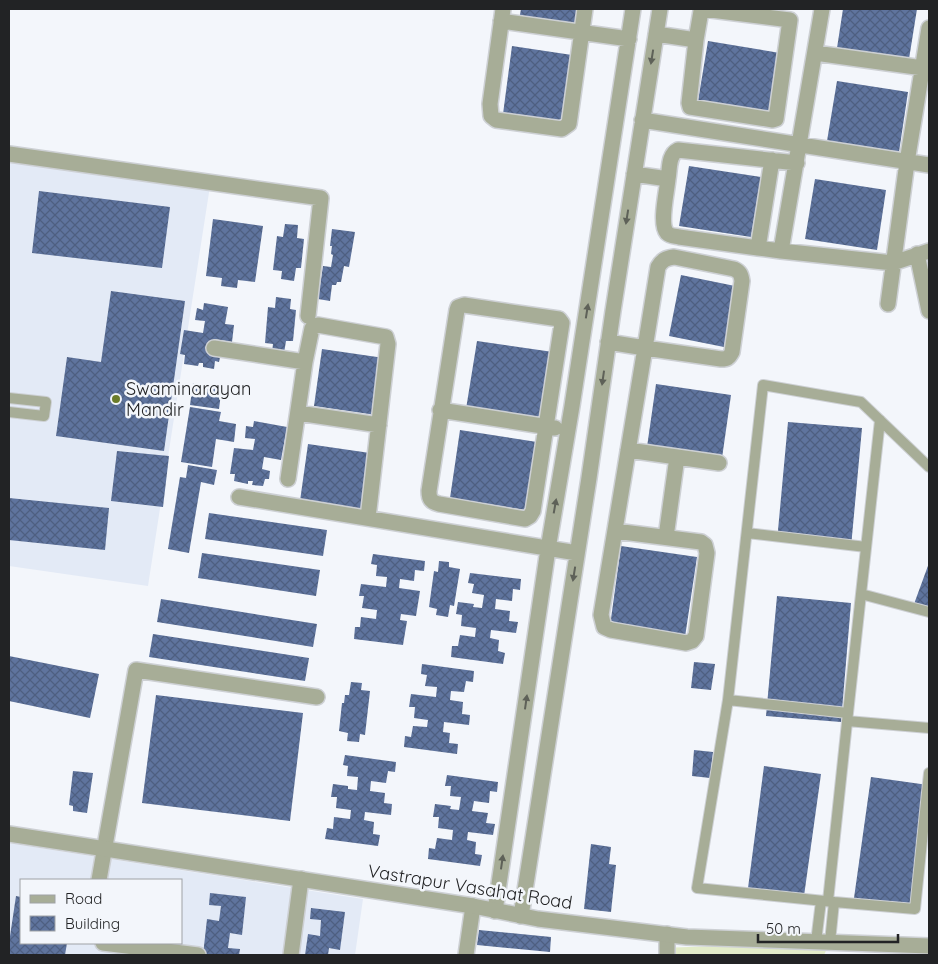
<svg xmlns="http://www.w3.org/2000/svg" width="938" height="964" font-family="Quicksand,sans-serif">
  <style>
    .built { fill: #e3eaf6; fill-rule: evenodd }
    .park { fill: #e3ecc9 }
    .building { fill: url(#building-cross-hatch) }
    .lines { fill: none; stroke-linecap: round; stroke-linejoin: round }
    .service-casing { stroke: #cdd0d4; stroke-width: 12 }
    .minor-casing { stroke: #cdd0d4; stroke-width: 18 }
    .tertiary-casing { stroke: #cdd0d4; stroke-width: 18 }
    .service { stroke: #a7ad97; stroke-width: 10 }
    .minor { stroke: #a7ad97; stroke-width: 15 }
    .tertiary { stroke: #a7ad97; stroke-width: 15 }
    .oneway { fill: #5e6158 }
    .poi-dot { fill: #6b7c2a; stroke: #f3f6fb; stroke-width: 2 }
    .labels { text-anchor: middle; stroke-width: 5; stroke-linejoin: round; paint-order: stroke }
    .poi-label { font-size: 18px; fill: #222325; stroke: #f3f6fb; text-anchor: start }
    .street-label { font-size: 18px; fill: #222325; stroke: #f3f6fb }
  </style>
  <defs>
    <pattern id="building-cross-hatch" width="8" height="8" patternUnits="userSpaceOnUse" patternTransform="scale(1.25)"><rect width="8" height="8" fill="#5f749e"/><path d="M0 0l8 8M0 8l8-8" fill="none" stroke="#4e5f81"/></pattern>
  </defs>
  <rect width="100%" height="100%" fill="#f3f6fb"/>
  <path class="built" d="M9,157L210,186L148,586L9,566Z
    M9,843L363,899L355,955H9ZM21,880H181V943H21Z"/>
  <path class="park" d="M830,942L824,955H662L661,948Z"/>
  <path class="building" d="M521,9H582L579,28L519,20Z
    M843,9H917L909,59L837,48Z
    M708,41L780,53L770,112L698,101Z
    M512,46L572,55L563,123L503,114Z
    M837,81L908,92L899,152L827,141Z
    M689,166L761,177L751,237L679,226Z
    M815,179L886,190L877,250L805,239Z
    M39,191L170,207L162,268L32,253Z
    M213,219L263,226L255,282L238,280L237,288L221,286L222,278L206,276Z
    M285,224L298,225L297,238L304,239L301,268H296L294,281L281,279L282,271L273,270L277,236L283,237Z
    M332,229L355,232L349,267L344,266L341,282H337L336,285H332L330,301L318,299L323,266L331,267L333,255L331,254L332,246H330Z
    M681,275L735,286L724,347L669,336Z
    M111,291L185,301L164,451L56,436L67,357L101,362Z
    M276,297L291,299L290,309L296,310L293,341H286L284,353L272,352L273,344L265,343L268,307L275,308Z
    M204,303L228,307L225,324L234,325L232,342L214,339L212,352L221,353L219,362L215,361L214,369L203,367V363H199L198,366L184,364L185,355L180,354L184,330L203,333L205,321L195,320L197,308L203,310Z
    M477,341L553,352L543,421L466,409Z
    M322,349L384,358L376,415L314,406Z
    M193,383L222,386L219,409L190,405Z
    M656,384L731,395L722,458L647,447Z
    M190,407L221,412L219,421L236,424L234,442L216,439L212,467L181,462Z
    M254,421L287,427L281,460L264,457L262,469L270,471L269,479H265L263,486L252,485L253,481H248V484L234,481L235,474H230L234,448L253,450L255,439L245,438L246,426L253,427Z
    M788,422L862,428L851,547L777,541Z
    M460,430L537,442L526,510L450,498Z
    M308,444L370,453L362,510L300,501Z
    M117,451L169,456L163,507L111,501Z
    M188,465L217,470L214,485L201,482L189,553L168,549L180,477L186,478Z
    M9,498L109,508L105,550L9,540Z
    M209,513L327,530L323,556L205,539Z
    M621,546L697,557L685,637L610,626Z
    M202,553L320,570L316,596L198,578Z
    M373,554L425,561L424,571L415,570L414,581L400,579L399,588L420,591L416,616L401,614L400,620L407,621L403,645L354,639L355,627H360L361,617L376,619L377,610L362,608L364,596H359L361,584L386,587L387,577L376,576L377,565L371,564Z
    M439,561L449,562V567L460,569L454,606L450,605L448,617L436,615L437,609L429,607L434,571L438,572Z
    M929,563V610L914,604Z
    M470,573L521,579L520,590L513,589L512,601L496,599L495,609L510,611L509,621L518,622L516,633L491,630L490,638L499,640L498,651L505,653L503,664L451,657L452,646H458L460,635L475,637L476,628L461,626L462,615L456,614L458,602L474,604L473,607L482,608L484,595L472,593L474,584L468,583Z
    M777,596L851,603L841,722L766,716Z
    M161,599L317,624L313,647L157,622Z
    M153,634L309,658L305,681L149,657Z
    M9,656L99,674L90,718L9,701Z
    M694,662L715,664L711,690L691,688Z
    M422,664L474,671L473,682L466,681L464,692L451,691L450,700L463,702L462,714L470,715L469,725L444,722L443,732L450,733L449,743L458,744L457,754L404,747L405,736L411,737L413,726L427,727L428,720L414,718L415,707H409L411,694L436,697L437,687L425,686L427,675L421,674Z
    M351,682L362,683L361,690L370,691L365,735L360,734L359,742L347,741L348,733L339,731L342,703H344L345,695H349Z
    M156,695L303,713L290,821L142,803Z
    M694,750L713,752L710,778L692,776Z
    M345,755L396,762L395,772L388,771L386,783L371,781L370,791L385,793L384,803L392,804L391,815L365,812L364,820L374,822L373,834L380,835L378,846L325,839L327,828L333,829L334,817L350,819L351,810L336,808L337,797H331L333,784L348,786V789L357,790L358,777L347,776L348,766L343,765Z
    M764,766L821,774L804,896L748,888Z
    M73,771L93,773L87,813L73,811V806L69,805Z
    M447,775L498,782L497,792L490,791L489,803L474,801L472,811L488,813L486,823L495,824L493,835L468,832L467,840L476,842L475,854L482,855L480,866L428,859L429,848L435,849L437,838L452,840L453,830L438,828L439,817H433L435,804L451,806L450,809L459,810L461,797L450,796L451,786H445Z
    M871,777L928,785L911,906L854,898Z
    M591,844L611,847L609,864L616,865L611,912L584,909Z
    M210,893L246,897L242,935L230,933L228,948L240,949L239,955H203L207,919L219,921L221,906L209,905Z
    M16,896L21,897V943H67L65,955H9V943Z
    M311,908L345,912L340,950L329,948L328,955H305L308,934L320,936L321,920L310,919Z
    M479,930L551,937L550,952L477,945Z"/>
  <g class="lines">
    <defs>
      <path id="service" d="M9,398L46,402L44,416L9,412
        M747,533L866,547
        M861,594L929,612
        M728,700L697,888L834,902
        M848,713L880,420
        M847,721L929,728
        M828,901L848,713L728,700L763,385L861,402L929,467
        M816,942L821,901
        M830,942L834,902L915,909L929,773"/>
      <path id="minor" d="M503,9L490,104L491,116L496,120L562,129L569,124L585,9
        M822,9L781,251L893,263L929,251
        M501,21L629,39
        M656,34L696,40L701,11L703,9L790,20L776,119L773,120L690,107L689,103L696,40
        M815,53L923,68
        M642,120L929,165
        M9,154L321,198L308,316
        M772,160L758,248L781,251
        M634,174L668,179C670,169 668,155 678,150L797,163
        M668,179C667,191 659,224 667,233C670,236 674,236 679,237L758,248
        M917,254L929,311
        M888,304L907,162L929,28
        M464,305L559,319L562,323L533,511L530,516L525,519L439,504C431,502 429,499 429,491L457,310L458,307Z
        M608,342L645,348L658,267C662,260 666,258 674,257L734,269C740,272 741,274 742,281L732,352C729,358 727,359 721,359L645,348L601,615L604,627L611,630L686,643L692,641L696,636L707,553L705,545L701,542L615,531
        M214,348L305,362
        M440,410L555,428
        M298,413L379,425
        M628,450L719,463
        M288,479L305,362L312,328L318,325L386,337L388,344L368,518
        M239,497L577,553
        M666,537L677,457
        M99,880L136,670L317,697
        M495,911L548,549L572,406L633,9
        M521,916L589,478L613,311L660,9
        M667,934V955
        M103,943L198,955
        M291,955L301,879
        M466,955L473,906"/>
      <path id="tertiary" d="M9,834L473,906L538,919L687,937L929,946"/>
    </defs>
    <use href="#service" class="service-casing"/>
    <use href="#minor" class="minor-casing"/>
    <use href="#tertiary" class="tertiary-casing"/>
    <use href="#service" class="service"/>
    <use href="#minor" class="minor"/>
    <use href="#tertiary" class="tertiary"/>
  </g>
  <defs><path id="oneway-solid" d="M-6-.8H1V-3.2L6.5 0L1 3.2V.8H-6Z" transform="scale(1.25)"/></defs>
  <g class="oneway">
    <use href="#oneway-solid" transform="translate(652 57) rotate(99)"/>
    <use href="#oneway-solid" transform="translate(627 217) rotate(99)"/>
    <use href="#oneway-solid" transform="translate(587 311) rotate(-81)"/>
    <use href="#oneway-solid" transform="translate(603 378) rotate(98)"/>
    <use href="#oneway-solid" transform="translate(555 506) rotate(-80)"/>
    <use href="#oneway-solid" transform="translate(574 574) rotate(99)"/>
    <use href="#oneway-solid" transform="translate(526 702) rotate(-82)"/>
    <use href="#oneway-solid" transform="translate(502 862) rotate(-82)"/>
  </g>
  <circle class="poi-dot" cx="116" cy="399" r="5"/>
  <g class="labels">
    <g class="poi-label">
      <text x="126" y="395">Swaminarayan<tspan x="126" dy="21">Mandir</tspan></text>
    </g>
    <g class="street-label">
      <text transform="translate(470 887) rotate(9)" y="6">Vastrapur Vasahat Road</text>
    </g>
  </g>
  <rect width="938" height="964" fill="none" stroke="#222325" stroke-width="20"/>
  <rect x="20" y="879" width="162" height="65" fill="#f3f6fb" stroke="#9fa2a5"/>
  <rect x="30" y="895" width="25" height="8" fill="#a7ad97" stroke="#9fa2a5"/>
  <text x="65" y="904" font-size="15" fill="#222325">Road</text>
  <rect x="30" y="916" width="25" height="15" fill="url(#building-cross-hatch)" stroke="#9fa2a5"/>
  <text x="65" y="929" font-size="15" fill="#222325">Building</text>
  <path d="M758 934v8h140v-8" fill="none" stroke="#222325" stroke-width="2.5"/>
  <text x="766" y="934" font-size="15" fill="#222325" stroke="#f3f6fb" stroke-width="4" paint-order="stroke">50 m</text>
</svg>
